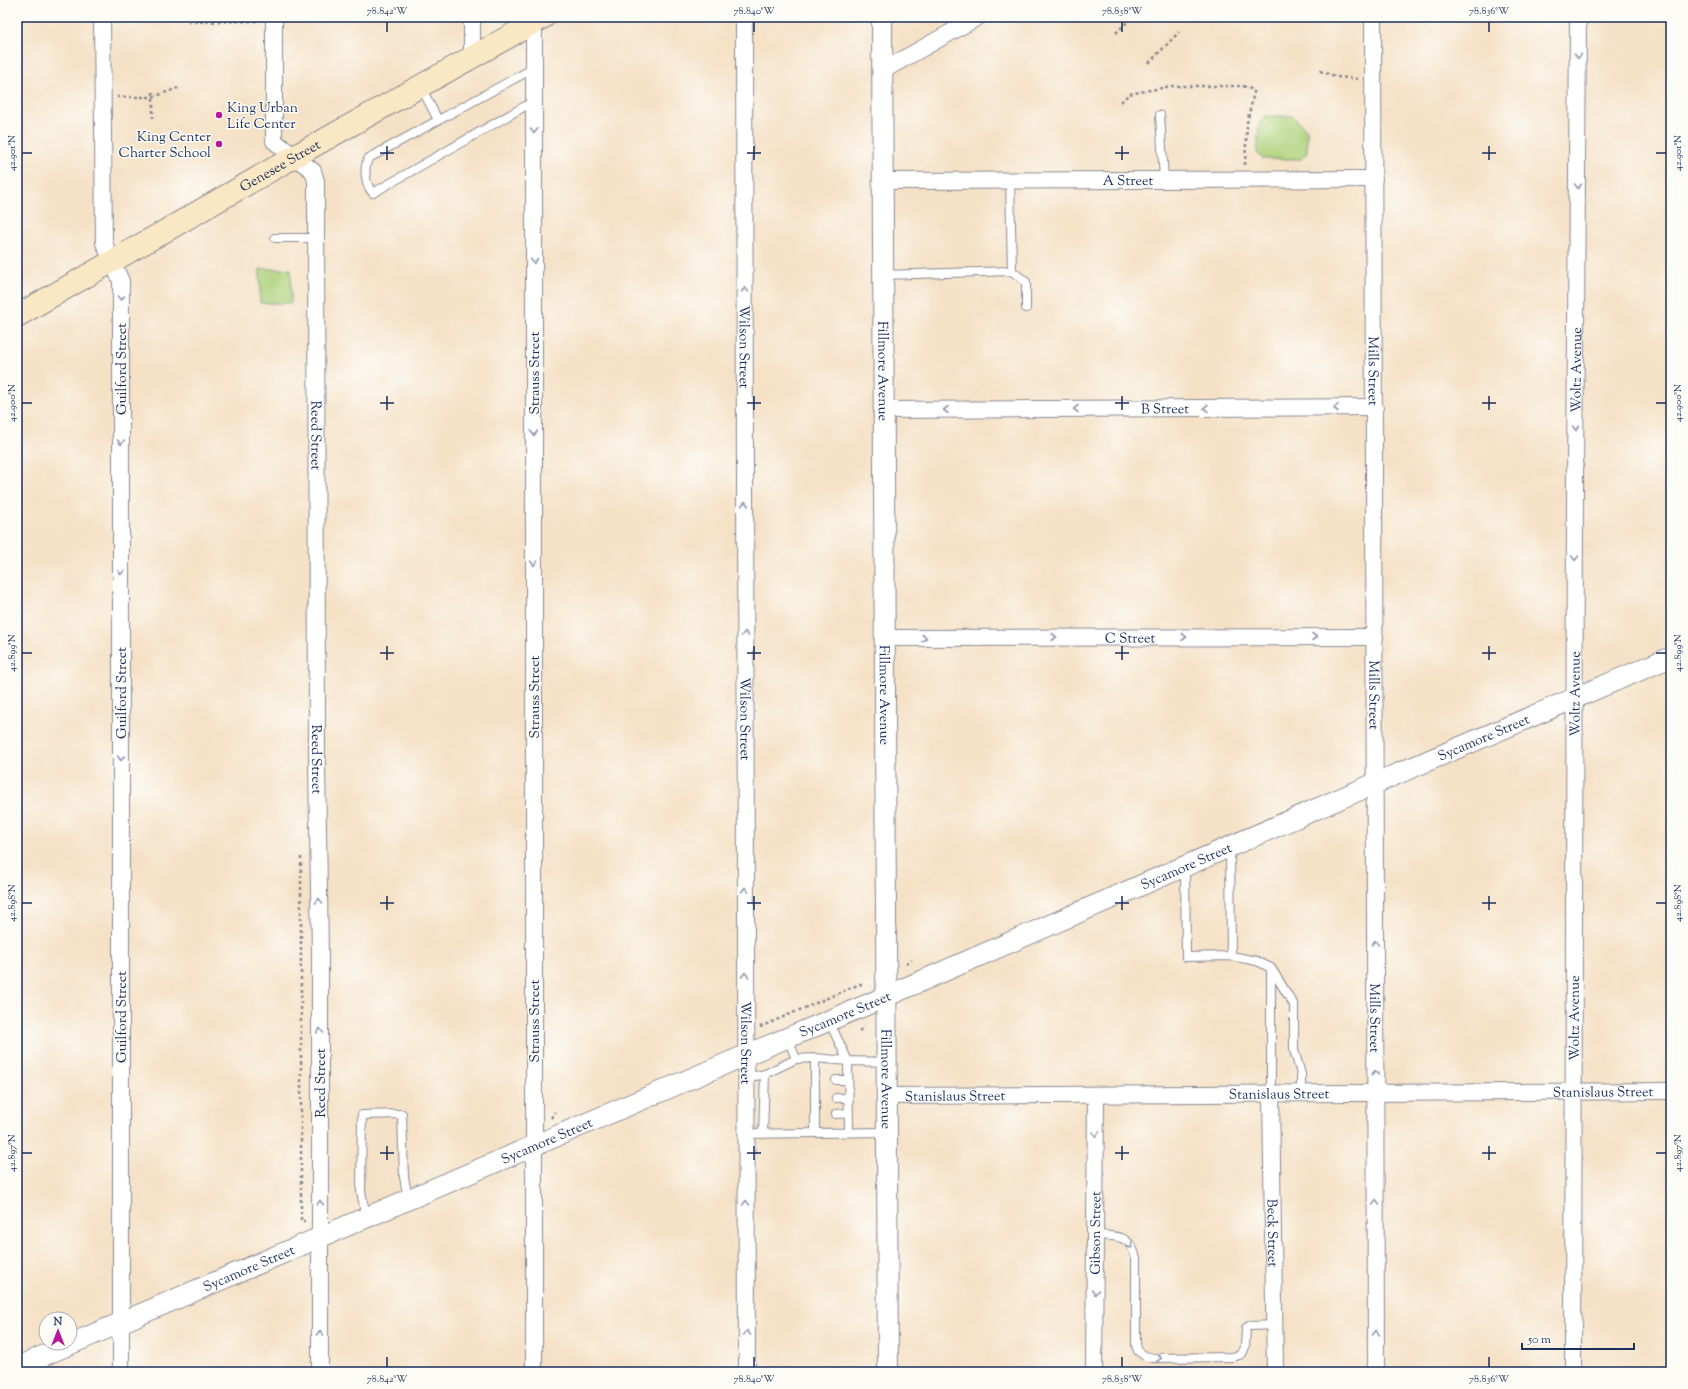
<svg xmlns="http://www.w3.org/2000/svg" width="1688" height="1389" font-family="'Sorts Mill Goudy',serif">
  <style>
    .green { fill: #aed27b; stroke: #64806c }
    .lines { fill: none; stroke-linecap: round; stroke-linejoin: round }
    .service-casing { stroke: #888892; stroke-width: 10 }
    .minor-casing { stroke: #888892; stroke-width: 18 }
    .tertiary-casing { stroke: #888892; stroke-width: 22 }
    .secondary-casing { stroke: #888892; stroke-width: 24 }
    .path { stroke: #888892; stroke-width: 2.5; stroke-dasharray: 3 3; stroke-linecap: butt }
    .service { stroke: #fff; stroke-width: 8 }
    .minor { stroke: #fff; stroke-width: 16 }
    .tertiary { stroke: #fff; stroke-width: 20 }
    .secondary { stroke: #fae7c3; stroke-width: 22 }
    .oneway { stroke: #8d97ae }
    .ticks { fill: none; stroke: #1b2f5e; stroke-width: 1.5 }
    .poi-dot { fill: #b5179e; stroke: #fdfcf7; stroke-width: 1.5 }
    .labels { text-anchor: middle; stroke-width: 3; stroke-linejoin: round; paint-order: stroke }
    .poi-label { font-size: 14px; fill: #1b2f5e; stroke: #fdfcf7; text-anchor: start }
    .street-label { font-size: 14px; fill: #1b2f5e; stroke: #fdfcf7 }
    .neatline { fill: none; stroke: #1b2f5e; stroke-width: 1.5 }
    .ticks-label { font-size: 10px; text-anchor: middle; fill: #1b2f5e }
  </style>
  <rect width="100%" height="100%" fill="#fdfcf7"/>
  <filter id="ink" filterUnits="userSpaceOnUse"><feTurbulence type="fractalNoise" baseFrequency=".025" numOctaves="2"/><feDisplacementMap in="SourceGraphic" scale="8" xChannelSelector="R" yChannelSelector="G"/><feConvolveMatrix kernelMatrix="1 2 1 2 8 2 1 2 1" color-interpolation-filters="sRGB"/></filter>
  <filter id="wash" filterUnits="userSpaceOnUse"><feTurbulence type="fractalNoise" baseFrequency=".012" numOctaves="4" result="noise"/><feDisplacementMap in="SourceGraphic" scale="16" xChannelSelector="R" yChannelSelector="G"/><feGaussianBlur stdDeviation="0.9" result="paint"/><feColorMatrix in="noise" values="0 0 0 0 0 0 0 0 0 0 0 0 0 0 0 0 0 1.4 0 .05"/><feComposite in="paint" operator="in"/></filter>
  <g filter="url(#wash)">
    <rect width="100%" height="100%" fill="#f5e1c6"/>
    <path class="green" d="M1265,116H1293L1307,130V153L1301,159H1263L1257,153L1259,123Z
      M260,269H291V303H260Z"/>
  </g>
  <g filter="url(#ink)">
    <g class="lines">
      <defs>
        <path id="service" d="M534,68L369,158C363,167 365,185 373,193L534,101
          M421,87L438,120
          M1160,115L1164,180
          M1010,180L1012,271L1026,282V308
          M275,238H316
          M883,275L1012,271
          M1185,868L1186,957L1231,956L1230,847
          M1231,956L1257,961L1271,968L1294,1005V1050L1301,1074V1093
          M829,1021L848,1061L849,1132
          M788,1038L796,1059L815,1058
          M887,1062L848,1061L815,1058V1133L887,1132
          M746,1078L765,1074
          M836,1080H848
          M1271,1094V969
          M836,1098H849
          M836,1114L849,1113
          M746,1134L815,1133
          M763,1134L765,1074L796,1059
          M366,1217L361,1191L362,1115L402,1114L404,1177L408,1200
          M1095,1235C1116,1236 1130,1234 1136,1258V1345L1138,1351L1145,1356L1153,1358L1233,1357L1242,1354L1245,1347L1246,1328L1249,1326L1276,1325"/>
        <g id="minor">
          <path d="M102,17L104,243L121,281V1372"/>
          <path id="s1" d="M274,17V141L313,171L316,181L317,765L320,954V1372"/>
          <path id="s2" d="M744,17L747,1372"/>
          <path id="s3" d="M1373,17L1376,1372"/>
          <path d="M534,22V1372"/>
          <path d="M472,58V17"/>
          <path d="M882,71L978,17"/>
          <path id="s4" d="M882,181L1374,179"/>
          <path id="s5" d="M883,410L1375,407"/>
          <path id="s6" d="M885,638L1375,637"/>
          <path id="s7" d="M1271,1094L1275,1372"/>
          <path id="s8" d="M887,1096L1671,1091"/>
          <path id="s9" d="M1094,1372L1096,1095"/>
          <path id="s10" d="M1573,1372L1575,483L1578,17"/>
        </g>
        <g id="tertiary">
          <path id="s11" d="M882,17L888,1372"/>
          <path id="s12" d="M17,1367L746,1055L864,1006L1376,783L1671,657"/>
        </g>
        <g id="secondary">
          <path id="s13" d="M17,316L299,154L544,17"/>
        </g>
      </defs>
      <use href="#service" class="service-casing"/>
      <use href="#minor" class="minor-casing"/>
      <use href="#tertiary" class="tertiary-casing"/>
      <use href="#secondary" class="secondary-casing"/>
      <path class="path" d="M188,22L259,21
        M1116,33L1131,18
        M1149,63L1179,32
        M1320,71L1338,77L1359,79
        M153,92V118
        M117,97H153L178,88
        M1121,102L1129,94L1172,86H1243L1254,90
        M1245,165L1247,123L1255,88
        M301,857V1221H305
        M906,963L912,960
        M760,1027L860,984L864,985
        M859,1031L864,1027
        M551,1118L555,1112"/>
      <use href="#service" class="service"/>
      <use href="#minor" class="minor"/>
      <use href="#tertiary" class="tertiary"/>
      <use href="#secondary" class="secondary"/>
    </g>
    <defs><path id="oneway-chevron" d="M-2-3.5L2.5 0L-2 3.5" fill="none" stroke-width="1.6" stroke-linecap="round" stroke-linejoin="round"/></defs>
    <g class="oneway">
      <use href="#oneway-chevron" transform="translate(1578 56) rotate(90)"/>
      <use href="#oneway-chevron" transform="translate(534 131) rotate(90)"/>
      <use href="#oneway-chevron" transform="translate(1578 186) rotate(90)"/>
      <use href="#oneway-chevron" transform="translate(534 261) rotate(90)"/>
      <use href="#oneway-chevron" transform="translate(745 290) rotate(-90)"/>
      <use href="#oneway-chevron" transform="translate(121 298) rotate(90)"/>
      <use href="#oneway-chevron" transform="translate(1206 408) rotate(180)"/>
      <use href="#oneway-chevron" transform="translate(1336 408) rotate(180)"/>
      <use href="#oneway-chevron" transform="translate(1076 409) rotate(180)"/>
      <use href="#oneway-chevron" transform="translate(946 410) rotate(180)"/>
      <use href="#oneway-chevron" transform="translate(1576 428) rotate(91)"/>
      <use href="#oneway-chevron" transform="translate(534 433) rotate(90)"/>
      <use href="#oneway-chevron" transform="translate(121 442) rotate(90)"/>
      <use href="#oneway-chevron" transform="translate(745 504) rotate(-90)"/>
      <use href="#oneway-chevron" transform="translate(1575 558) rotate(90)"/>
      <use href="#oneway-chevron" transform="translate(534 563) rotate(90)"/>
      <use href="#oneway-chevron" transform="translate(121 572) rotate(90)"/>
      <use href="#oneway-chevron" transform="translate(745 634) rotate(-90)"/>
      <use href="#oneway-chevron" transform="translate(1054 637)"/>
      <use href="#oneway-chevron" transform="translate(1184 637)"/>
      <use href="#oneway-chevron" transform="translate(1314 637)"/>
      <use href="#oneway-chevron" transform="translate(924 638)"/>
      <use href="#oneway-chevron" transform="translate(121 758) rotate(90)"/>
      <use href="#oneway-chevron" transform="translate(745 890) rotate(-90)"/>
      <use href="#oneway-chevron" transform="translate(319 901) rotate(-91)"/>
      <use href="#oneway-chevron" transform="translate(1375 943) rotate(-90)"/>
      <use href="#oneway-chevron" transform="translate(745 975) rotate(-90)"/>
      <use href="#oneway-chevron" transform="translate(320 1031) rotate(-90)"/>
      <use href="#oneway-chevron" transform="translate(1375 1073) rotate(-90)"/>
      <use href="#oneway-chevron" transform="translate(1096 1134) rotate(90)"/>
      <use href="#oneway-chevron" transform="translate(320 1203) rotate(-90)"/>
      <use href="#oneway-chevron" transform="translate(746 1203) rotate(-90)"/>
      <use href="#oneway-chevron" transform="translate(1376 1203) rotate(-90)"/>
      <use href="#oneway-chevron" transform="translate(1130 1246) rotate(55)"/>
      <use href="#oneway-chevron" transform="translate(1095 1292) rotate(90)"/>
      <use href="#oneway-chevron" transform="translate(320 1333) rotate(-90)"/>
      <use href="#oneway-chevron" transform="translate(747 1333) rotate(-90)"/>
      <use href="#oneway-chevron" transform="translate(1376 1333) rotate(-90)"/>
      <use href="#oneway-chevron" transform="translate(1159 1358) rotate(1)"/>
    </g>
  </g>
  <path class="ticks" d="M387,22V32M754,22V32M1122,22V32M1489,22V32M387,146V160M754,146V160M1122,146V160M1489,146V160M22,153H32M380,153H394M747,153H761M1115,153H1129M1482,153H1496M1656,153H1666M387,396V410M754,396V410M1122,396V410M1489,396V410M22,403H32M380,403H394M747,403H761M1115,403H1129M1482,403H1496M1656,403H1666M387,646V660M754,646V660M1122,646V660M1489,646V660M22,653H32M380,653H394M747,653H761M1115,653H1129M1482,653H1496M1656,653H1666M387,896V910M754,896V910M1122,896V910M1489,896V910M22,903H32M380,903H394M747,903H761M1115,903H1129M1482,903H1496M1656,903H1666M387,1146V1160M754,1146V1160M1122,1146V1160M1489,1146V1160M22,1153H32M380,1153H394M747,1153H761M1115,1153H1129M1482,1153H1496M1656,1153H1666M387,1357V1367M754,1357V1367M1122,1357V1367M1489,1357V1367"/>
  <g class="poi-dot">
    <circle cx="219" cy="115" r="4"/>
    <circle cx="219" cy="144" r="4"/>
  </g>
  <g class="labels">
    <g class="poi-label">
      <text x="227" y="112">King Urban<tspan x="227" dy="16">Life Center</tspan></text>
      <text x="211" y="141" text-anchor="end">King Center<tspan x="211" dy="16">Charter School</tspan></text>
    </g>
    <g class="street-label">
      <text dy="5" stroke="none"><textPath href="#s13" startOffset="303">Genesee Street</textPath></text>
      <text dy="5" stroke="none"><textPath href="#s4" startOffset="246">A Street</textPath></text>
      <text dy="5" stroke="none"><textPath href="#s2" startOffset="330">Wilson Street</textPath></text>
      <text transform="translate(121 369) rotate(-90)" y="5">Guilford Street</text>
      <text dy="5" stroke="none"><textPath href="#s11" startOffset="354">Fillmore Avenue</textPath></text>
      <text dy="5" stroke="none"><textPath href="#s3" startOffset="354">Mills Street</textPath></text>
      <text dy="5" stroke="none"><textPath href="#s10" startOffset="1002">Woltz Avenue</textPath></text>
      <text transform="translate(534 373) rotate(-90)" y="5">Strauss Street</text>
      <text dy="5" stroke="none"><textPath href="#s5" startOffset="282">B Street</textPath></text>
      <text dy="5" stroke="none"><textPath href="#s1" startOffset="438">Reed Street</textPath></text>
      <text dy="5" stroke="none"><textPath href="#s6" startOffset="245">C Street</textPath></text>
      <text transform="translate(121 693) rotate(-90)" y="5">Guilford Street</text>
      <text dy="5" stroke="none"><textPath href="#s3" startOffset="678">Mills Street</textPath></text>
      <text dy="5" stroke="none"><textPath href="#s10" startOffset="678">Woltz Avenue</textPath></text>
      <text dy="5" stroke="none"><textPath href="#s11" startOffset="678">Fillmore Avenue</textPath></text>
      <text transform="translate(534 697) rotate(-90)" y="5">Strauss Street</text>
      <text dy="5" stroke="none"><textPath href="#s2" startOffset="702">Wilson Street</textPath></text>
      <text dy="5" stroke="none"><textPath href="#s12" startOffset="1596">Sycamore Street</textPath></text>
      <text dy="5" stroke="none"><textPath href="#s1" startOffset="762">Reed Street</textPath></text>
      <text dy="5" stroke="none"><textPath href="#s12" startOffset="1272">Sycamore Street</textPath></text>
      <text dy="5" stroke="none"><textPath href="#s12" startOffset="900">Sycamore Street</textPath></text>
      <text transform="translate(121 1017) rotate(-90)" y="5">Guilford Street</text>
      <text dy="5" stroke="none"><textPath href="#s3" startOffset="1001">Mills Street</textPath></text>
      <text dy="5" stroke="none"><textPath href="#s10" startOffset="354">Woltz Avenue</textPath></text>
      <text transform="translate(534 1021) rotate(-90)" y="5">Strauss Street</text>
      <text dy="5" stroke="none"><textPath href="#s2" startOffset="1026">Wilson Street</textPath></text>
      <text dy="5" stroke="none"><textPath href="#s11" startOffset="1062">Fillmore Avenue</textPath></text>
      <text transform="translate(320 1083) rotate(-90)" y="5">Reed Street</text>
      <text dy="5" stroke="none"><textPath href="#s8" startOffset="716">Stanislaus Street</textPath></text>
      <text dy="5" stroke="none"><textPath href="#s8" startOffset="392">Stanislaus Street</textPath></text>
      <text dy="5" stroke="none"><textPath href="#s8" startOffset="68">Stanislaus Street</textPath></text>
      <text dy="5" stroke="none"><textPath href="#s12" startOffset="576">Sycamore Street</textPath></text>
      <text dy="5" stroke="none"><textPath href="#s9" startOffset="139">Gibson Street</textPath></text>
      <text dy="5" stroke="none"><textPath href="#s7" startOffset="139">Beck Street</textPath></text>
      <text dy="5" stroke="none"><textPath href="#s12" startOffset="252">Sycamore Street</textPath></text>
    </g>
  </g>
  <rect width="1688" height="1389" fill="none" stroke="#fdfcf7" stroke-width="44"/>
  <g transform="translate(58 1331)"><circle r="19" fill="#fdfcf7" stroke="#a3aaba"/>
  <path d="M0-3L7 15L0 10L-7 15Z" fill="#b5179e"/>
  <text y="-6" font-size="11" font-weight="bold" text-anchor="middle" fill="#1b2f5e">N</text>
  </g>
  <path d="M1522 1343v6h112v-6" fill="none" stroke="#1b2f5e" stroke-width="2"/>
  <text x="1528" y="1343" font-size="12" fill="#1b2f5e" stroke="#fdfcf7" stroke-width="3" paint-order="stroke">50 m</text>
  <rect x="22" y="22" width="1644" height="1345" class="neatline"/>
  <g class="ticks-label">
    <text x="387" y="14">78.842°W</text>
    <text x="754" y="14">78.840°W</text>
    <text x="1122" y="14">78.838°W</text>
    <text x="1489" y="14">78.836°W</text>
    <text transform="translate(11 153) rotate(-90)" y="4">42.901°N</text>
    <text transform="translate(1677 153) rotate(-90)" y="4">42.901°N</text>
    <text transform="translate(11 403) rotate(-90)" y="4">42.900°N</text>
    <text transform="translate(1677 403) rotate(-90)" y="4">42.900°N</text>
    <text transform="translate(11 653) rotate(-90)" y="4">42.899°N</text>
    <text transform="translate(1677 653) rotate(-90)" y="4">42.899°N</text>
    <text transform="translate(11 903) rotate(-90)" y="4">42.898°N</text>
    <text transform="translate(1677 903) rotate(-90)" y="4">42.898°N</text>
    <text transform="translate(11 1153) rotate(-90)" y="4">42.897°N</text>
    <text transform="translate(1677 1153) rotate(-90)" y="4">42.897°N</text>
    <text x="387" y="1382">78.842°W</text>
    <text x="754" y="1382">78.840°W</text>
    <text x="1122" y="1382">78.838°W</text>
    <text x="1489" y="1382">78.836°W</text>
  </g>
</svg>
